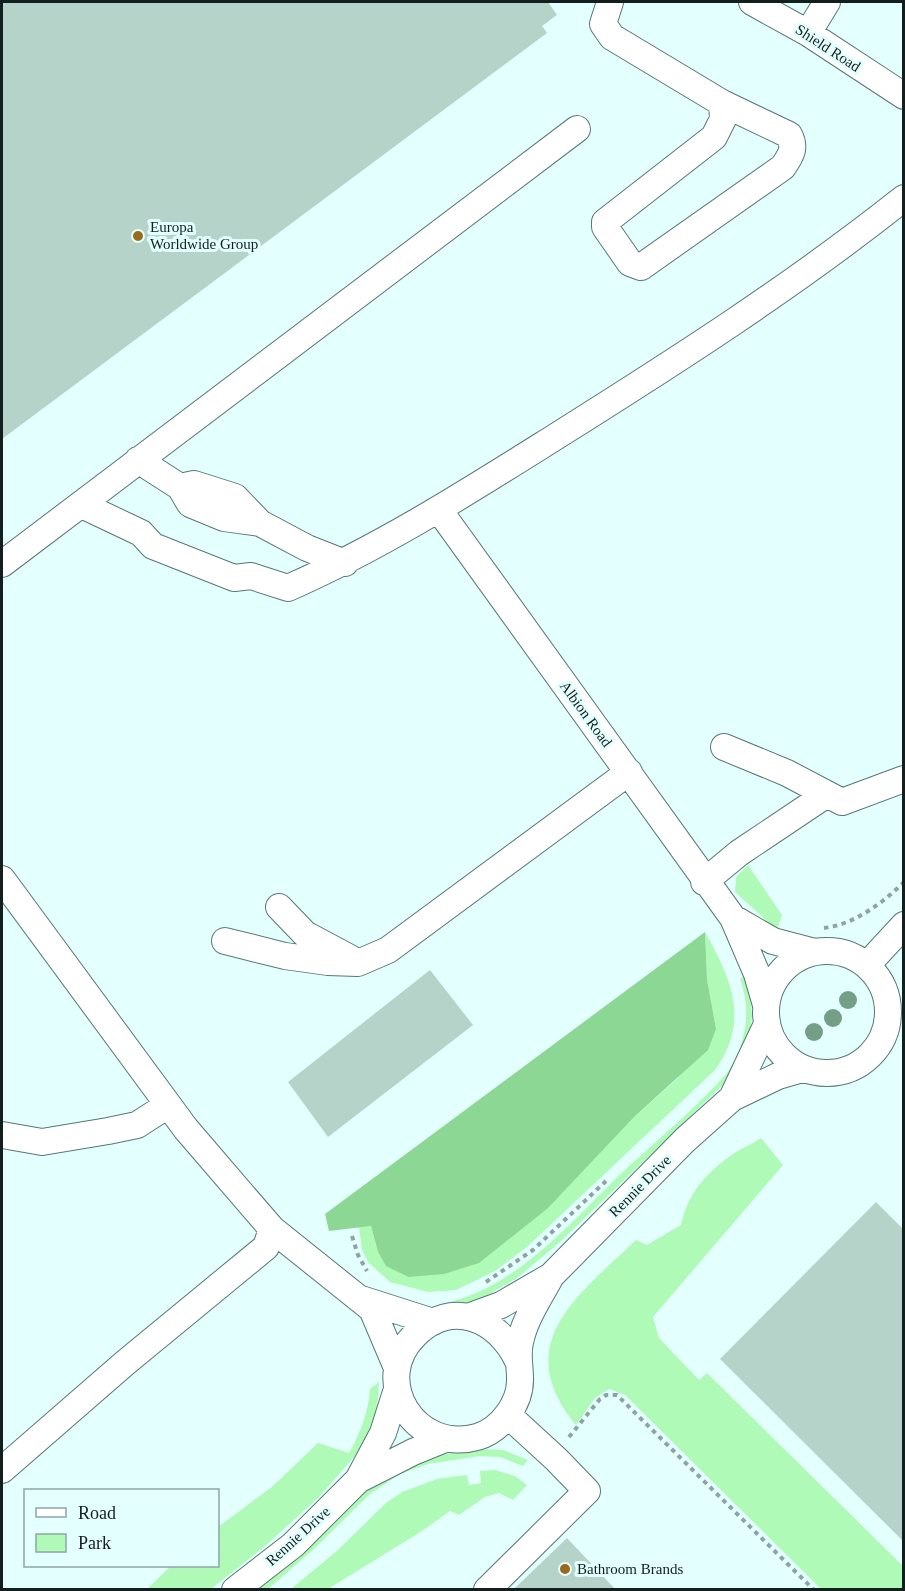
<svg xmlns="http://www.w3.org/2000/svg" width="905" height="1591" font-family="'Times New Roman',serif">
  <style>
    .green { fill: #b0fab8 }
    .forest { fill: #8dd795 }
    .building { fill: #b5d3c8 }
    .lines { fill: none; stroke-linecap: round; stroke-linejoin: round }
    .minor-casing { stroke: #587777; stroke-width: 28 }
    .path { stroke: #8ea3a2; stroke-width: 4; stroke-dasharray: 4.5 4.5; stroke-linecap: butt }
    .minor { stroke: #fff; stroke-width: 26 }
    .tree { fill: #759e87 }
    .poi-dot { fill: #9a6b1c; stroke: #e3fffe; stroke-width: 2 }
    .labels { text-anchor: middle; stroke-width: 6; stroke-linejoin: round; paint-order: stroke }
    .street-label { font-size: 15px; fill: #131f1f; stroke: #e3fffe }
    .poi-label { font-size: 15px; fill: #131f1f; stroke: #e3fffe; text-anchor: start }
  </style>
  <rect width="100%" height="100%" fill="#e3fffe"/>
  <path class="green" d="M748,865L782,915L777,930L735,892L736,877Z
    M705,932C731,979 751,1020 715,1070L528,1246L495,1271L456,1290L428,1292L390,1282L368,1262L362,1250L359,1227L371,1226C379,1257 379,1263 408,1277L634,1117L677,1079L716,1029L707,979Z
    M744,976L750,997L752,1016L749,1036L730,1078L560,1242L517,1278L486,1296L460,1305L443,1307L442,1304C520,1287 573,1219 628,1167C662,1136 698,1106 728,1072C746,1042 752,1012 740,979Z
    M761,1138L783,1165L653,1317L659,1338L699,1380L707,1373L903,1566V1589H821L625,1395L609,1389L595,1398L576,1425C509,1343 578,1296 636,1240L647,1245L681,1225C688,1192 708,1171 736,1152C744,1147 753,1144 761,1138Z
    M379,1382L377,1412L368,1437L355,1456L319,1497L264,1547L211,1589L146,1590L171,1566H218V1527L273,1486L318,1443L349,1453C361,1432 368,1413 370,1389Z
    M483,1449L503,1450L528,1460L523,1466L500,1457L480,1456L428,1464L400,1474L369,1495L313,1550L268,1589L257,1590L376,1480L439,1455Z
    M495,1470L515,1476L527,1485L513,1500L499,1493L485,1497L459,1515L450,1511L422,1531L328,1589H291L338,1550L386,1503L402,1492L437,1479L467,1475L469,1485L481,1483L480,1471Z"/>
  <path class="forest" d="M705,932L707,979L716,1029L708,1050L634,1117L548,1208L479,1263L444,1274L408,1277L386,1266L378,1252L371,1226L329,1231L325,1214Z"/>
  <path class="building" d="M2,2H548L557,15L542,26L547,33L2,439Z
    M430,970L473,1025L328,1137L288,1082Z
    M876,1202L904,1230V1542L720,1359Z
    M567,1538L616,1590H513Z"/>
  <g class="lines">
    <defs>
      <path id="minor" d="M610,2L603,24L612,37L722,103L723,119L714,137L605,222V227L630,263L641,267L783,167C791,155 796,148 789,135L722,103
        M752,2L808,33L904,96
        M808,33L827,2
        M138,460L180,487L190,504L224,518L260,523
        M180,487L194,484L235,497L260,523L307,548L345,563
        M82,505L141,533L153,546L234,578L251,576L288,588C381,547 466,493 552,439C673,363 792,287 904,198
        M439,510L733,918L757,974L766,1005
        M2,564L577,129
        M724,747L787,773L842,802L904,779
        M2,879L186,1129L272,1229L372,1309L397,1368
        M704,882L739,853L827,794
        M279,907L305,934L350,958
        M733,918L773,941L815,952
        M225,941L285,956L328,962L358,963L388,950L629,772
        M766 1012a61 61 0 1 1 122 0a61 61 0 1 1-122 0Z
        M867,965L904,925
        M732,1098L767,1024
        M2,1135L42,1142L108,1131L137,1125L168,1105
        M361,1299L433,1322
        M468,1317L501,1305L551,1276L685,1140L732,1098L778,1076L802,1069
        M518,1361C499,1319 452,1298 415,1335C369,1380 415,1454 477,1437C501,1430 521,1403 520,1378C520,1366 517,1355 520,1342C525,1318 540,1297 551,1276
        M2,1470L125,1363L266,1247L272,1229
        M358,1480L413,1452L445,1439
        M235,1590L293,1545L358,1480L383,1433L397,1389
        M487,1590L587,1491L556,1459L508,1415"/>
    </defs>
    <use href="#minor" class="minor-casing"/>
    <path class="path" d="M824,928C853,925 883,903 904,882
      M352,1236L358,1255L367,1271
      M486,1282L533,1250L606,1181
      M569,1437L600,1399L606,1395H617L814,1590"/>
    <use href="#minor" class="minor"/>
  </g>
  <g class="tree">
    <circle cx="848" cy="1000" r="9"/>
    <circle cx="833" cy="1018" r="9"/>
    <circle cx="814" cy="1032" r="9"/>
  </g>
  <g class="poi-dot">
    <circle cx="138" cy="236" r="6"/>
    <circle cx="565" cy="1569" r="6"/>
  </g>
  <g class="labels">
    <g class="street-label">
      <text transform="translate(828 48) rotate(33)" y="5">Shield Road</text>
      <text transform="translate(586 714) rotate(54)" y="5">Albion Road</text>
      <text transform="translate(640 1186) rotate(-45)" y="5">Rennie Drive</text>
      <text transform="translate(298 1536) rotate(-42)" y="5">Rennie Drive</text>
    </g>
    <g class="poi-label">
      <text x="150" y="232">Europa<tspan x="150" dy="17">Worldwide Group</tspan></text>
      <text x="577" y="1574">Bathroom Brands</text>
    </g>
  </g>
  <rect width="905" height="1591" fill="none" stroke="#131f1f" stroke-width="6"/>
  <rect x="24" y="1489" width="195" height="78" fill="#e3fffe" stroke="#90a5a5" stroke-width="1.5"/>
  <rect x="36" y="1508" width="30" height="9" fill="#ffffff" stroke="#90a5a5" stroke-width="1.5"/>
  <text x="78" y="1519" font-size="18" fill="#131f1f">Road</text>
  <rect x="36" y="1534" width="30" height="18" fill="#b0fab8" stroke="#90a5a5" stroke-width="1.5"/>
  <text x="78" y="1549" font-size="18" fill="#131f1f">Park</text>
</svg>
